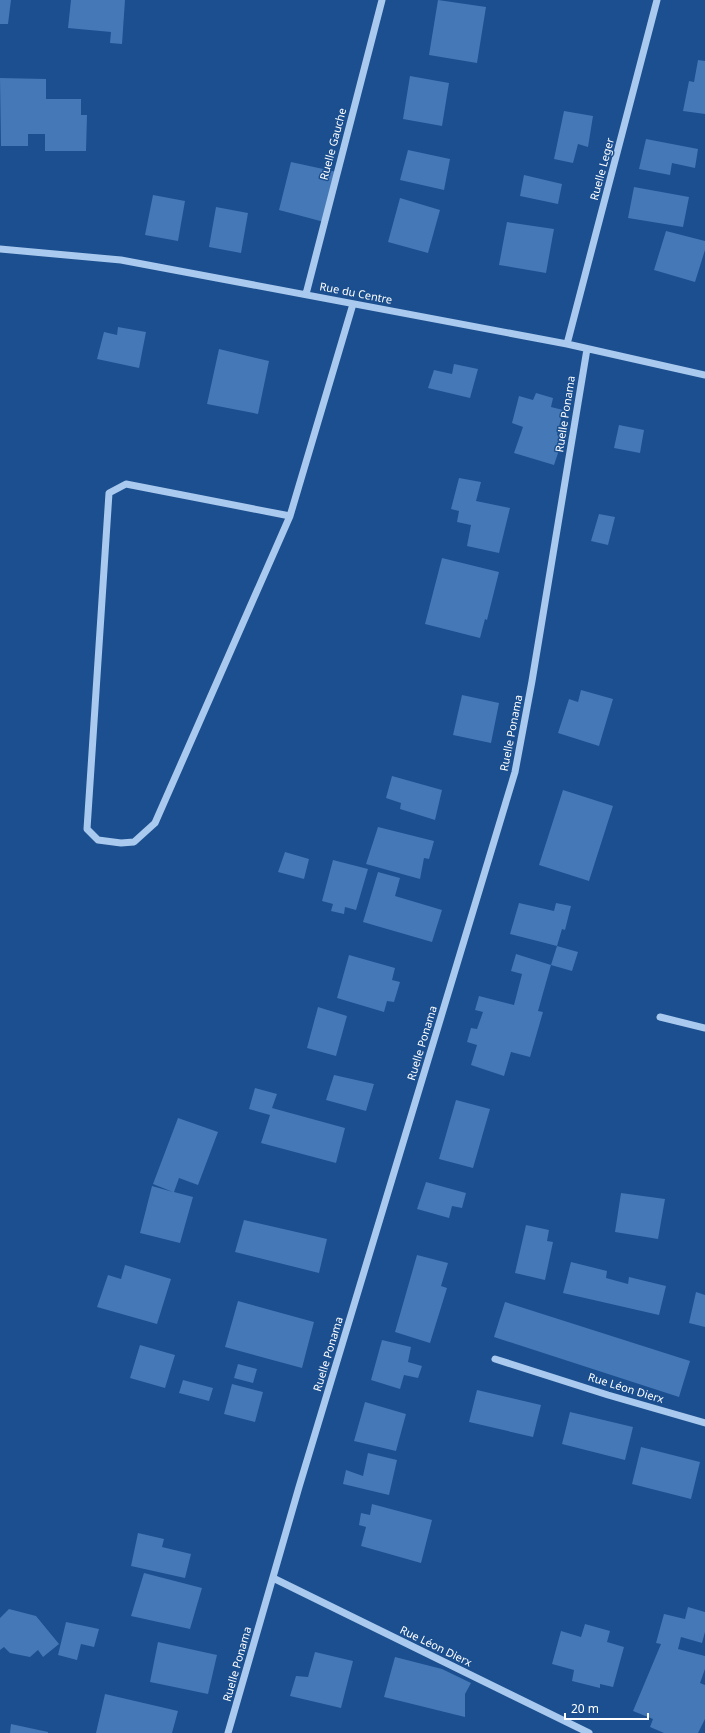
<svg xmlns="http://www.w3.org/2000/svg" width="705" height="1733" font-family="'Noto Sans',sans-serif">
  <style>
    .building { fill: #4478b7 }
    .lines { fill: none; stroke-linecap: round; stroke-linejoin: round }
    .minor { stroke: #a9c9ee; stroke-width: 7 }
    .labels { text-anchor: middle; stroke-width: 3; stroke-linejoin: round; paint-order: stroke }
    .street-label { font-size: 11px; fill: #fff; stroke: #1b4f8f }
  </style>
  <rect width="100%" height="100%" fill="#1b4f8f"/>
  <path class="building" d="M0,0H11L8,24H0Z
    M71,0H125L122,44L110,43L111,32L68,28Z
    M438,0L486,7L477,63L429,55Z
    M698,60L705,61V114L683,111L689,81L694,82Z
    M410,76L449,83L442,126L403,119Z
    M0,78L46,79V99H81V115H87L86,151H45V134H28V146H1Z
    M564,111L593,116L588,147L578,144L573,163L554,159Z
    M646,139L698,149L695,168L672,163L670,175L639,169Z
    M408,150L450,159L444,190L400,180Z
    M291,162L337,172L324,222L279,210Z
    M524,175L562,184L558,204L520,196Z
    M634,187L689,197L683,227L628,218Z
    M153,195L185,201L178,241L145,235Z
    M400,198L440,210L428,253L388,242Z
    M216,207L248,213L241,253L209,247Z
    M507,222L554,229L546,273L499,265Z
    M666,231L705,241V250L695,282L654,270Z
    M118,327L146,332L139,368L97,359L104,332L117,335Z
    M219,349L269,361L258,414L207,404Z
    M454,364L478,369L470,398L428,388L434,370L452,374Z
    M536,393L553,398L551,407L563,410L557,435L563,438L554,465L514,453L523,427L512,423L519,396L533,400Z
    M619,425L644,430L640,453L614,448Z
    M459,478L481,482L476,501L510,508L499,553L467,546L471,525L457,522L459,511L451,509Z
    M599,514L615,517L608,545L591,541Z
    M442,558L499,572L487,620L485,619L480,638L425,624Z
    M581,690L613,699L599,746L558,733L569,699L578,702Z
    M462,695L499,703L491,743L453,735Z
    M392,776L442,790L435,820L400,809L401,803L386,798Z
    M563,790L613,806L589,881L539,865Z
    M378,827L434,841L429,859L424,858L420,879L366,864Z
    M285,852L309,859L304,879L278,872Z
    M333,860L368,869L356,910L345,907L344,914L331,911L333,904L322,901Z
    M378,872L400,878L395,896L442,910L432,942L363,922Z
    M519,903L554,911L556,903L571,906L565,930L562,929L557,946L578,952L572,971L551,965L557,946L510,934Z
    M516,954L551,965L538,1011L543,1012L530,1057L511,1052L504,1076L471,1065L477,1045L467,1042L471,1028L477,1029L483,1012L475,1010L479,996L514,1005L522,974L511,971Z
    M349,955L395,968L392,980L400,982L394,1002L387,1001L384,1012L337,998Z
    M318,1007L347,1016L336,1056L307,1048Z
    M334,1075L374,1084L366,1111L326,1100Z
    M255,1088L277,1094L272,1108L345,1128L336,1163L261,1143L270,1115L249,1109Z
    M456,1100L490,1109L473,1168L439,1159Z
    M178,1118L218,1132L198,1185L179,1178L174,1192L193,1197L180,1243L140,1233L152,1186L173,1192L153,1184Z
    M426,1182L466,1193L462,1208L452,1206L449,1218L417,1209Z
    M621,1193L665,1199L658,1239L615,1232Z
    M244,1220L327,1239L319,1273L235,1252Z
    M526,1225L549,1230L547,1241L553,1242L545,1280L515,1273Z
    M417,1255L448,1263L441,1286L447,1288L430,1343L395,1332Z
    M571,1262L607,1271L606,1278L628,1284L629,1277L666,1286L659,1315L563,1293Z
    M125,1265L171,1279L157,1324L97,1307L108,1275L121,1279Z
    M696,1292L705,1295V1327L689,1323Z
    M238,1301L314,1322L302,1368L225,1347Z
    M505,1302L690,1361L679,1397L494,1337Z
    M382,1340L411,1347L408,1362L422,1366L418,1378L404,1375L400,1389L371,1380Z
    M140,1345L175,1355L165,1388L130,1378Z
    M238,1364L257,1369L253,1383L234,1378Z
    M183,1380L213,1388L209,1401L179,1393Z
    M232,1384L263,1392L255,1422L224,1414Z
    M477,1390L541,1405L533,1437L469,1422Z
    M365,1402L406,1414L396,1451L354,1441Z
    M570,1412L633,1427L625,1460L562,1444Z
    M641,1447L700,1462L691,1499L632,1484Z
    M368,1453L397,1460L389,1495L343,1484L346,1470L363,1476Z
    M372,1504L432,1520L421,1563L361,1546L366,1527L359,1525L361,1513L370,1515Z
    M138,1533L164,1539L162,1547L191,1554L185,1578L131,1566Z
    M144,1573L202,1588L190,1629L131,1616Z
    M688,1607L705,1612V1632L702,1643L681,1637L678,1649L705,1656V1669L700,1683L705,1685V1719L698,1733H664L650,1727L653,1719L633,1711L661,1644L656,1643L664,1614L685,1619Z
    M9,1609L36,1616L59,1644L43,1657L38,1650L30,1657L10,1653L4,1647L0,1650V1618Z
    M66,1622L99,1629L94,1647L81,1644L77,1660L58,1655Z
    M585,1624L610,1631L607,1642L624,1647L613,1687L600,1684V1688L572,1681L574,1670L552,1664L561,1631L581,1637Z
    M158,1642L217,1655L208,1694L150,1682Z
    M315,1652L353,1661L341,1708L290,1696L296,1676L308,1677Z
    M395,1657L442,1669L471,1683L465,1694V1717L384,1697Z
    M105,1694L178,1711L172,1733H96Z
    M11,1724L48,1732V1733H10Z"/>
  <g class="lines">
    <path class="minor" d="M0,249L121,260L567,344L705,375
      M306,294L382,0
      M567,344L657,0
      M290,516L126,484L109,493L87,829L98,840L121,843L134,842L155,823L290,516L353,304
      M660,1017L705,1028
      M495,1359L608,1395L705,1423
      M273,1578L589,1733
      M228,1733L299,1487L515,772L532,681L587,349"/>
  </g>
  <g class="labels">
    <g class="street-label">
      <text transform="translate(333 144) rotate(-75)" y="4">Ruelle Gauche</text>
      <text transform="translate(602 169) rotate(-75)" y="4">Ruelle Leger</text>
      <text transform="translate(356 293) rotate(11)" y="4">Rue du Centre</text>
      <text transform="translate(565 414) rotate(-81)" y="4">Ruelle Ponama</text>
      <text transform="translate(511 733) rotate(-79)" y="4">Ruelle Ponama</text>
      <text transform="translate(422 1043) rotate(-73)" y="4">Ruelle Ponama</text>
      <text transform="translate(328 1354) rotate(-73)" y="4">Ruelle Ponama</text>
      <text transform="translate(626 1388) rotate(17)" y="4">Rue Léon Dierx</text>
      <text transform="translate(436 1646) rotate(26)" y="4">Rue Léon Dierx</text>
      <text transform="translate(237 1664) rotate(-74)" y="4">Ruelle Ponama</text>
    </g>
  </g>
  <path d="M565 1713v6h83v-6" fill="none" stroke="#ffffff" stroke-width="2"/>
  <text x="571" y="1713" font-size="12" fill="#ffffff" stroke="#1b4f8f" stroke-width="3" paint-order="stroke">20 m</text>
</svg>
